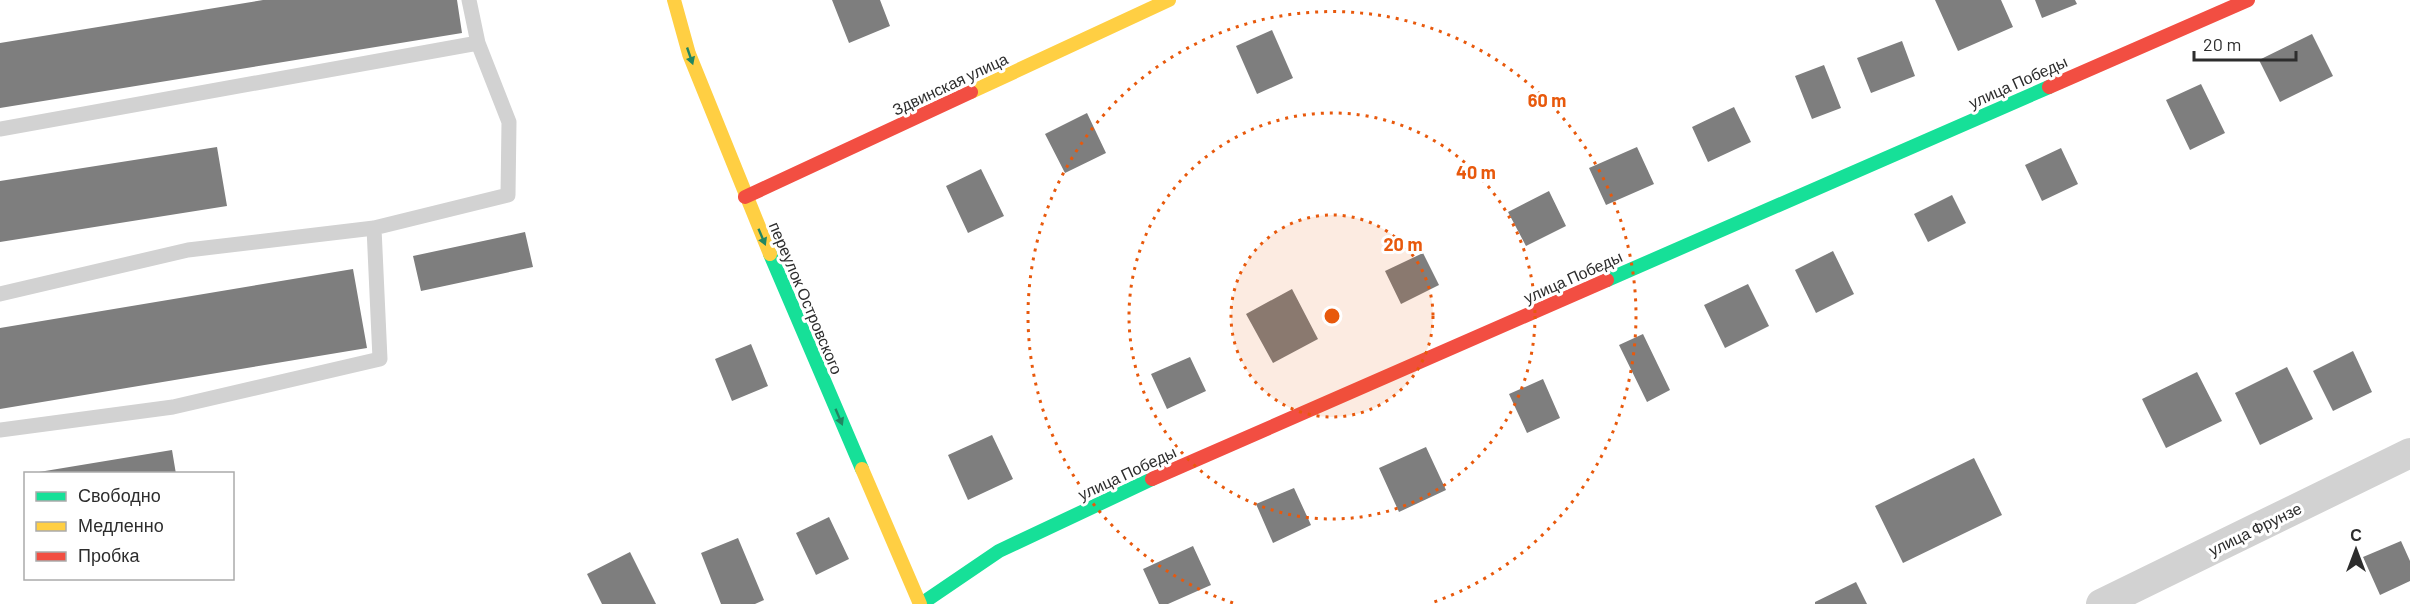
<svg xmlns="http://www.w3.org/2000/svg" width="2410" height="604" font-family="Barlow,sans-serif">
  <style>
    .building { fill: #7e7e7e }
    .lines { fill: none; stroke-linecap: round; stroke-linejoin: round }
    .lane { stroke: #d2d2d2; stroke-width: 15 }
    .street { stroke: #d2d2d2; stroke-width: 30 }
    .fast { stroke: #16e098; stroke-width: 14 }
    .slow { stroke: #ffcf43; stroke-width: 14 }
    .jam { stroke: #f24e42; stroke-width: 14 }
    .oneway { fill: #228662 }
    .ring { fill: none; stroke: #e8590c; stroke-width: 3; stroke-dasharray: 3 6 }
    .labels { text-anchor: middle; stroke-width: 6; stroke-linejoin: round; paint-order: stroke }
    .street-label { font-size: 16px; fill: #2d2d2d; stroke: #fff }
    .centre { fill: #e8590c; stroke: #fff; stroke-width: 3 }
    .ring-label { font-size: 18px; text-anchor: middle; font-weight: bold; fill: #e8590c; stroke: #fff; stroke-width: 6; stroke-linejoin: round; paint-order: stroke }
  </style>
  <rect width="100%" height="100%" fill="#fff"/>
  <path class="building" d="M263,0H457L462,33L0,108V43Z
    M832,0H880L890,26L849,43Z
    M1935,0H2001L2013,27L1958,51Z
    M2035,0H2075L2077,4L2042,18Z
    M1272,30L1293,78L1257,94L1236,46Z
    M2312,34L2333,76L2280,102L2259,60Z
    M1902,41L1915,76L1871,93L1857,58Z
    M1824,65L1841,108L1812,119L1795,76Z
    M2201,84L2225,133L2190,150L2166,100Z
    M1734,107L1751,142L1708,162L1692,127Z
    M1087,113L1106,153L1065,173L1045,134Z
    M217,147L227,206L0,242V181Z
    M1637,147L1654,184L1606,205L1589,168Z
    M2061,148L2078,184L2042,201L2025,165Z
    M981,169L1004,216L968,233L946,186Z
    M1549,191L1566,226L1526,246L1508,212Z
    M1952,195L1966,223L1928,242L1914,214Z
    M525,232L533,267L421,291L413,256Z
    M1833,251L1854,294L1816,313L1795,270Z
    M1423,253L1439,285L1401,304L1385,271Z
    M353,269L367,348L0,409V328Z
    M1748,284L1769,326L1725,348L1704,305Z
    M1292,289L1318,339L1273,363L1246,314Z
    M1643,334L1670,390L1647,402L1619,345Z
    M751,344L768,386L732,401L715,359Z
    M2353,351L2372,392L2333,411L2313,371Z
    M1190,357L1206,391L1167,409L1151,374Z
    M2287,367L2313,419L2260,445L2235,393Z
    M2197,372L2222,421L2166,448L2142,399Z
    M1543,379L1560,418L1527,433L1509,394Z
    M992,435L1013,479L968,500L948,455Z
    M1426,447L1446,490L1399,512L1379,468Z
    M172,450L176,474H39V472Z
    M1974,458L2002,515L1903,563L1875,506Z
    M1294,488L1311,525L1273,543L1256,504Z
    M829,517L849,559L816,575L796,533Z
    M738,538L764,600L755,604H721L701,553Z
    M2401,541L2410,561V581L2380,595L2363,557Z
    M1193,546L1211,585L1168,604H1159L1143,569Z
    M630,552L656,604H602L587,574Z
    M1856,582L1867,604H1815V602Z"/>
  <g class="lines">
    <path class="lane" d="M0,129L478,43
      M0,294L188,250L374,228L508,195L509,122L478,43L469,0
      M0,430L173,407L380,359L374,228"/>
    <path class="street" d="M2101,604L2410,453"/>
    <path class="fast" d="M770,254L862,469
      M1607,280L2049,87
      M921,604L999,551L1152,479"/>
    <path class="slow" d="M674,0L689,54L770,254
      M971,92L1169,0
      M862,469L920,604"/>
    <path class="jam" d="M2049,87L2248,0
      M745,197L971,92
      M1152,479L1607,280"/>
  </g>
  <defs><path id="oneway-solid" d="M-6-.8H1V-3.2L6.5 0L1 3.2V.8H-6Z" transform="scale(1.5)"/></defs>
  <g class="oneway">
    <use href="#oneway-solid" transform="translate(690 56) rotate(71)"/>
    <use href="#oneway-solid" transform="translate(762 237) rotate(67)"/>
    <use href="#oneway-solid" transform="translate(839 417) rotate(67)"/>
  </g>
  <circle cx="1332" cy="316" r="101" fill="#e8590c" fill-opacity=".12"/>
  <g class="ring">
    <circle cx="1332" cy="316" r="101"/>
    <circle cx="1332" cy="316" r="203"/>
    <path d="M1233 603A304 304 0 1 1 1431 603"/>
  </g>
  <g class="labels">
    <g class="street-label">
      <text transform="translate(2018 82) rotate(-24)" y="6">улица Победы</text>
      <text transform="translate(950 84) rotate(-25)" y="6">Здвинская улица</text>
      <text transform="translate(1573 277) rotate(-24)" y="6">улица Победы</text>
      <text transform="translate(806 298) rotate(67)" y="6">переулок Островского</text>
      <text transform="translate(1127 473) rotate(-25)" y="6">улица Победы</text>
      <text transform="translate(2255 529) rotate(-26)" y="6">улица Фрунзе</text>
    </g>
  </g>
  <circle cx="1332" cy="316" r="9" class="centre"/>
  <g class="ring-label">
    <text x="1547" y="107">60 m</text>
    <text x="1476" y="179">40 m</text>
    <text x="1403" y="251">20 m</text>
  </g>
  <rect x="24" y="472" width="210" height="108" fill="#ffffff" stroke="#ababab" stroke-width="1.5"/>
  <rect x="36" y="492" width="30" height="9" fill="#16e098" stroke="#ababab" stroke-width="1.5"/>
  <text x="78" y="502" font-size="18" fill="#2d2d2d">Свободно</text>
  <rect x="36" y="522" width="30" height="9" fill="#ffcf43" stroke="#ababab" stroke-width="1.5"/>
  <text x="78" y="532" font-size="18" fill="#2d2d2d">Медленно</text>
  <rect x="36" y="552" width="30" height="9" fill="#f24e42" stroke="#ababab" stroke-width="1.5"/>
  <text x="78" y="562" font-size="18" fill="#2d2d2d">Пробка</text>
  <g transform="translate(2356 550)" stroke="#ffffff" stroke-width="4.5" paint-order="stroke">
  <path d="M0-4.5L10 22L0 15L-10 22Z" fill="#2d2d2d"/>
  <text y="-9" font-size="16" font-weight="bold" text-anchor="middle" fill="#2d2d2d">С</text>
  </g>
  <path d="M2194 51v9h102v-9" fill="none" stroke="#2d2d2d" stroke-width="3"/>
  <text x="2203" y="51" font-size="18" fill="#2d2d2d" stroke="#ffffff" stroke-width="4.5" paint-order="stroke">20 m</text>
</svg>
